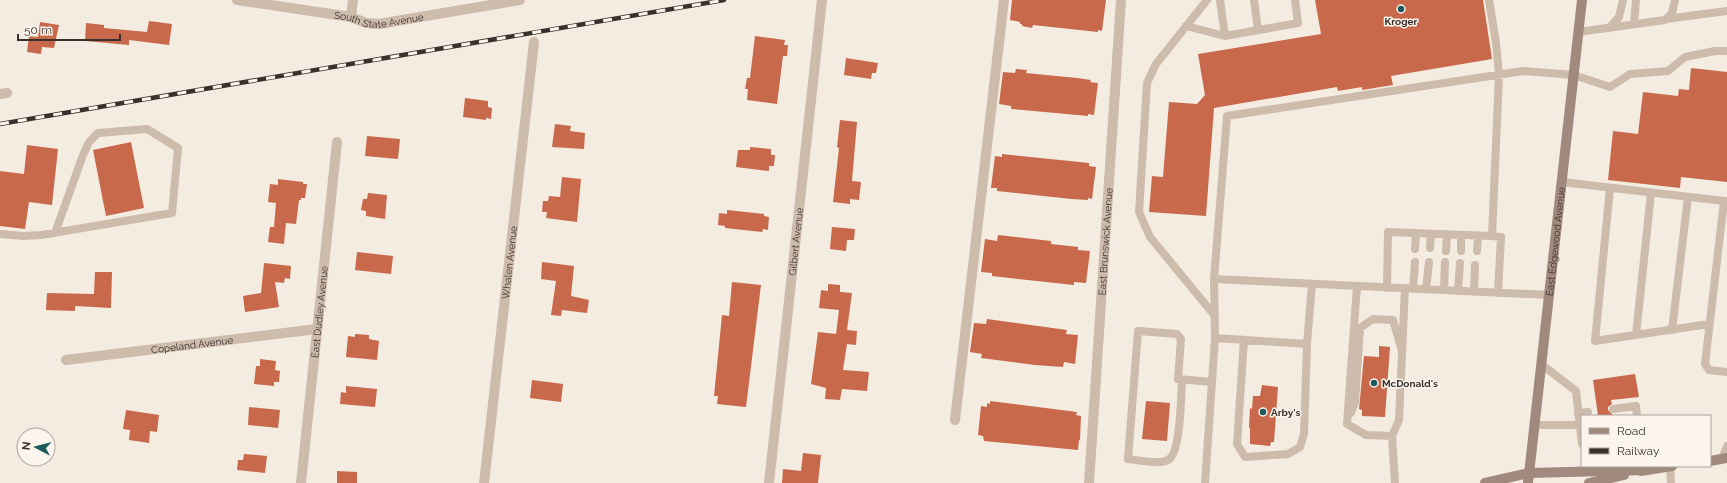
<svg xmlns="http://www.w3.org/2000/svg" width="1727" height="483" font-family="Raleway,sans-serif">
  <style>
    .building { fill: #c8694b }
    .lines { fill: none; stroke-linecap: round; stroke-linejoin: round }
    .lane { stroke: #cdbbac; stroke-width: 8 }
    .street { stroke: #cdbbac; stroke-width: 10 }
    .secondary { stroke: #a18a7d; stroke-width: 10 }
    .rail-casing { stroke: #3b302b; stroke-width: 4.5 }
    .rail { stroke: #fbf5ee; stroke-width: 3; stroke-dasharray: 9; stroke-linecap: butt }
    .poi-dot { fill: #1f5a5e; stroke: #fbf5ee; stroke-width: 1.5 }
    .labels { text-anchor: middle; stroke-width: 3; stroke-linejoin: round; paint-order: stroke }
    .street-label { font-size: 10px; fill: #3b302b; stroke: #fbf5ee }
    .poi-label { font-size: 10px; font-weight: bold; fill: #3b302b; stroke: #fbf5ee; text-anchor: start }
  </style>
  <rect width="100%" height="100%" fill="#f4ebe1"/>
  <path class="building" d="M1012,0H1106L1102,31L1098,30V32L1033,25L1032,28L1022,26V24H1020V22L1010,20Z
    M1315,0H1483L1492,59L1391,76L1393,85L1362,90V87L1338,91L1337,87L1214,108L1206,216L1149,212L1152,176L1163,177L1169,102L1197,104L1205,95L1198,54L1321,34Z
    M149,21L172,24L169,45L129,40V45L85,41L86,23L104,25V28L147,32Z
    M40,22L59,25L54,48L42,47L41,54L27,52L29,36L38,37Z
    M755,36L785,40L784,45H788L787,56H783L777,104L747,100L748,89H745L747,78H750Z
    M846,58L878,63L876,73H872L871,79L844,75Z
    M1691,68L1727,72V182L1681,177L1680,188L1608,180L1613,131L1638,134L1643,92L1678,96L1679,89L1689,90Z
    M1016,69L1027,70L1026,73L1077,78L1091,80L1090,82L1098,83L1094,115L1088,114V116L1023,110L1011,109V106L999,104L1003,72L1015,73Z
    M465,98L488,101V107L492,108L491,119L486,118V120L463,117Z
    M840,120L857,122L852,181L861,182L859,200L850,199V204L833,202L839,148L837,147Z
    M555,124L571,126L570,131L585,133L584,149L552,147Z
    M367,136L400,139L398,159L365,156Z
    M131,142L144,208L106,216L93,150Z
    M27,145L58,149L52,205L29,202L25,229L0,226V171L24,174Z
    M750,147L771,149V155H775L774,166H769V171L736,167L738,150H750Z
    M1002,154L1089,163V166L1096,167L1092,199L1088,198V200L1071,199L997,191V188H991L995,156L1002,157Z
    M562,177L581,179L577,222L546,218L547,212H542L543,201H548L549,196L560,197Z
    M278,179L303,182V184H307L305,198H301V200H299L296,224L286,223L284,244L268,242L270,227H274L276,203L268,202L270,184L278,185Z
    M368,193L387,195L385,219L366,216V211L361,210L363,199H367Z
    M727,210L764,214V216L769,217L768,230L763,229L762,232L725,228V226L718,225L719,213L727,214Z
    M832,227L855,229L854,240H847L846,251L830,249Z
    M998,235L1051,241V244L1078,247V250L1090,251L1086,283L1074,282V285L1018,279L992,276V273L981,272L985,239L997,241Z
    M357,252L393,256L391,274L355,270Z
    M542,262L574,266L571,296L589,300L587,313L562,310L561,316L551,315L556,281L541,279Z
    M264,263L291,266L290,279L285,278L284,283L275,282L279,307L245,312L243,296L261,293Z
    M95,272H112L111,308L75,306V311L46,310L47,293L94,294Z
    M732,282L761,285L746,407L717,404L718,396H714L722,315L729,316Z
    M828,284L840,285V292L852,293L847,330L857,331L856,345L847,344L843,370L869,372L867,391L842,389L840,400L825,399L826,388L811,384L818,332L836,334L839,310L819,308L821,290L828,291Z
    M987,319L1067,330L1066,334L1078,335L1075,364L1064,362L1063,367L1035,365L981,358L982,354L970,352L974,323L986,324Z
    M355,334L369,335V339L379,341L377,360L346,357L348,336L355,337Z
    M1379,346L1390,347L1385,417L1362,416V410L1359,409L1364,356L1379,357Z
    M260,359L276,361L275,370L280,371L279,382H274V386L254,384L256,366H260Z
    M1635,374L1639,397L1611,400L1612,404L1608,407V410L1614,416H1598L1593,380Z
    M532,380L563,384L561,402L530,398Z
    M1262,385L1278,387L1274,442H1271L1270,446L1250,444V428H1249L1250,408L1252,409L1253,396H1260Z
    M346,386L377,389L375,407L340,404L341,392L346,393Z
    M990,401L1077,412L1076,415L1081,416L1080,440H1079L1078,450L984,441L983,436L978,435L981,406L987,407V403L990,404Z
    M1146,401L1170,403L1167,441L1142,439Z
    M249,407L280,410L278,428L248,425Z
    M126,410L159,415L157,432L150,431L149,443L129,440L130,430L123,429Z
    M803,453L821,455L818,483H782L783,469L801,471Z
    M244,454L267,456L265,473L237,470L238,460H243Z
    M337,471L357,472V483H337Z"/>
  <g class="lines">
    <path class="lane" d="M1207,0L1156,64L1147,83L1139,212L1150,237L1215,316
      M1220,0L1225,36
      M1254,0L1258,30
      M1666,19L1727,11
      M1634,24L1636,0
      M1186,26L1225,36L1298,23L1295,0
      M1609,28L1619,17L1623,0
      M1578,32L1665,20L1672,13L1675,0
      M1562,182L1724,201
      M1610,188L1595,341L1709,324
      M1727,201H1724L1705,364L1709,370L1727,372
      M0,234L23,236L41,235L172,213L178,148L147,129L98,133L89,142L83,155L55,233
      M1492,236L1501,237L1498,293
      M1430,248L1431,234
      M1415,249L1416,233
      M1446,251L1447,235
      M1461,251V235
      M1477,251L1478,236
      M1357,286L1347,424L1366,435L1392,436L1395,483
      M1387,288L1388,232L1492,236L1499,75L1496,43L1489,0
      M1413,289L1415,262
      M1426,289L1429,262
      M1444,290L1445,262
      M1458,291L1460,263
      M1474,292L1475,265
      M1549,295L1214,279L1227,116L1523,71L1574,75L1610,87L1630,74L1668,71L1685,57L1715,51H1727
      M1672,330L1688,197
      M1636,335L1651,193
      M1215,338L1307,344L1312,284
      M1244,340L1237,444L1245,457L1288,454L1300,447L1304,434L1307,344
      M1541,364L1576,391L1582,444
      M1182,380C1181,394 1181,454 1168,460C1158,465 1140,460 1128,459L1138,331L1177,334L1181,339L1178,379L1212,382
      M1613,409L1636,406L1637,416
      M1351,413L1355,402L1360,328L1373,319L1393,320L1402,351
      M1578,413L1588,412
      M1535,425H1582
      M1392,436L1399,420L1405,288
      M1722,459L1727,446
      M1670,466L1671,483
      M1205,483L1215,338L1214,279"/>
    <g class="street">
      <path id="s1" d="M237,0L351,17L366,23L379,24L520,0"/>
      <path d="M351,17L353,0"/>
      <path d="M0,94L7,93"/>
      <path id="s2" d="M66,360L317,329"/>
      <path d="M955,420L1004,0"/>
      <path id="s3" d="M301,483L337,142"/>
      <path id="s4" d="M484,483L534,42"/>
      <path id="s5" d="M769,483L822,0"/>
      <path id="s6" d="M1089,483L1121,0"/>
    </g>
    <g class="secondary">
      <path d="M1710,461L1727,458"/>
      <path d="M1641,471L1672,466"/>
      <path d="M1485,483L1529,473L1646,470"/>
      <path id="s7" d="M1528,483L1582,0"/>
      <path d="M1589,483L1624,475"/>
    </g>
    <defs>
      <path id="rail" d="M0,124L724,0"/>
    </defs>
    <use href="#rail" class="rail-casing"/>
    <use href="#rail" class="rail"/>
  </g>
  <g class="poi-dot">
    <circle cx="1401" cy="9" r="4"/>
    <circle cx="1374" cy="383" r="4"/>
    <circle cx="1263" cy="412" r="4"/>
  </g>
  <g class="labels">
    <g class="street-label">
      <text dy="4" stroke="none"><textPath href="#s1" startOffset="144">South State Avenue</textPath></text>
      <text dy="4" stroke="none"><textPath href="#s5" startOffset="243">Gilbert Avenue</textPath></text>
      <text dy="4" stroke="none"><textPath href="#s6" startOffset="242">East Brunswick Avenue</textPath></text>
      <text dy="4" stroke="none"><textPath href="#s7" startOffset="243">East Edgewood Avenue</textPath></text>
      <text dy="4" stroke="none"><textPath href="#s4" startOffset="222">Whalen Avenue</textPath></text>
      <text dy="4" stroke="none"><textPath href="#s3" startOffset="172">East Dudley Avenue</textPath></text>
      <text dy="4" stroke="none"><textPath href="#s2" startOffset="127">Copeland Avenue</textPath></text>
    </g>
    <g class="poi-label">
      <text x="1401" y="25" text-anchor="middle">Kroger</text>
      <text x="1382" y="387">McDonald's</text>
      <text x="1271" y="416">Arby's</text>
    </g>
  </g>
  <rect x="1581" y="415" width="130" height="52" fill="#fbf5ee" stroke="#aea6a0"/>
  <rect x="1589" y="428" width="20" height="6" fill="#a18a7d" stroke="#aea6a0"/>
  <text x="1617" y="435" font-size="12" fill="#3b302b">Road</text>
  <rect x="1589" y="448" width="20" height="6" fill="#3b302b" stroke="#aea6a0"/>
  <text x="1617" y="455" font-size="12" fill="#3b302b">Railway</text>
  <g transform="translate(36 447) rotate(277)"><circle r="19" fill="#fbf5ee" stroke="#aea6a0"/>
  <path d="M0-3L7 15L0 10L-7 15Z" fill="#1f5a5e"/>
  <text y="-6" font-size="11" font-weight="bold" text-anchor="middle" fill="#3b302b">N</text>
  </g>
  <path d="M18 34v6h102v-6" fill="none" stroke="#3b302b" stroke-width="2"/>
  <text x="24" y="34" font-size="12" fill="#3b302b" stroke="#fbf5ee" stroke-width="3" paint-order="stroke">50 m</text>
</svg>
